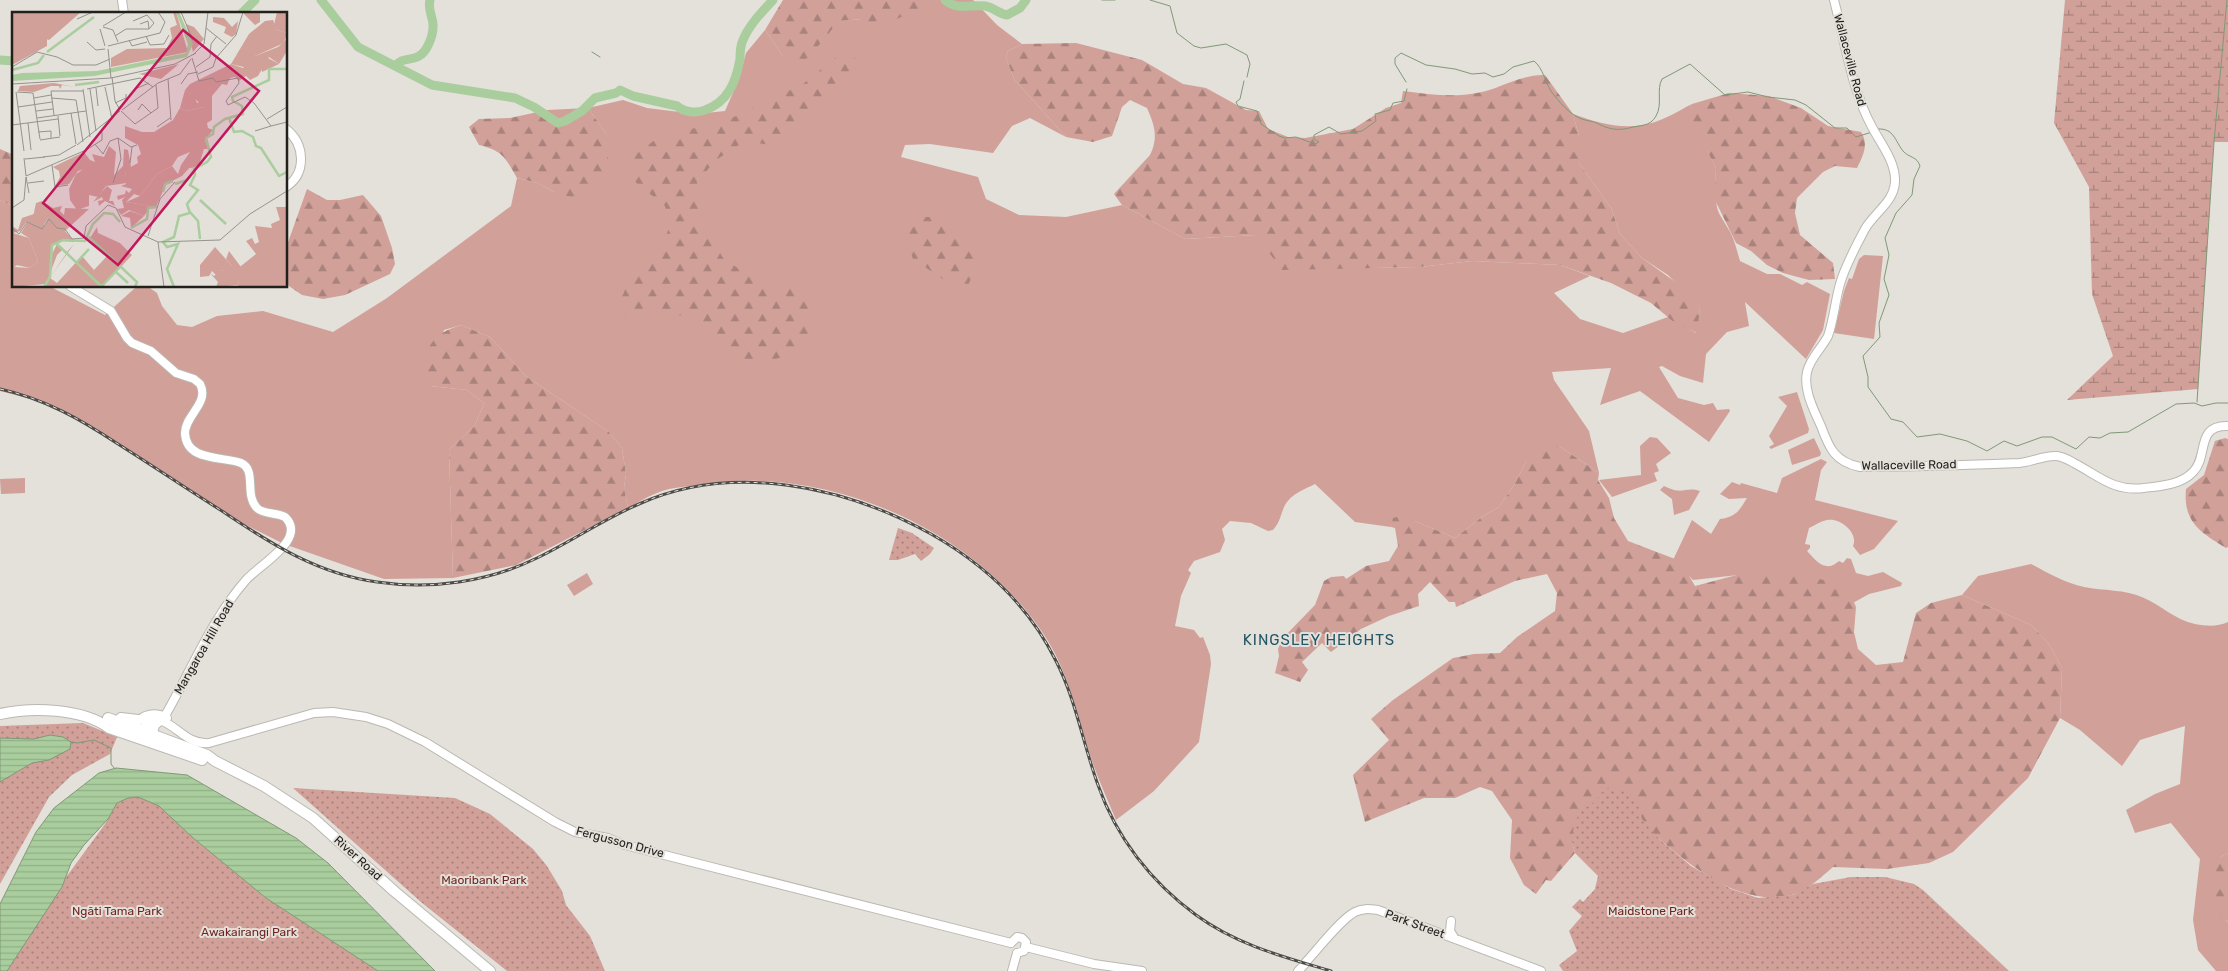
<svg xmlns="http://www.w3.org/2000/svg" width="2228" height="971" font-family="Rubik,sans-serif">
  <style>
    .grass { fill: #d1a099 }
    .forest { fill: url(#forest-firs) }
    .wetland { fill: url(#wetland-marsh) }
    .park { fill: url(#park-dots) }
    .water { fill: url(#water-rules); stroke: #809977 }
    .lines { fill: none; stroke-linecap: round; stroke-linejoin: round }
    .stream { stroke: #809977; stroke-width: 1 }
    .river { stroke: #a9cd9d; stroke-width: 9 }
    .secondary-casing { stroke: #bbb8b2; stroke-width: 10 }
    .highway-casing { stroke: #bbb8b2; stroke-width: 12 }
    .secondary { stroke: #fff; stroke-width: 8 }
    .highway { stroke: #fff; stroke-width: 10 }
    .rail-casing { stroke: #4d4c48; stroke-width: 3 }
    .rail { stroke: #e4e0da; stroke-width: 1; stroke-dasharray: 4; stroke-linecap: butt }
    .labels { text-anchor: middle; stroke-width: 4; stroke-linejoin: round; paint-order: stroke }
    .street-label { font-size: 12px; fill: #21201d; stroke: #e4e0da }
    .park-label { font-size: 12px; fill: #702520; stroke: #e4e0da }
    .quarter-label { font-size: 15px; letter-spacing: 1px; fill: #235666; stroke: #e4e0da }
    .inset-river { fill: none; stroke: #a9cd9d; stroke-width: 2.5 }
    .inset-road { fill: none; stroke: #96938e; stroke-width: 1 }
    .view { fill: #c2185b; fill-opacity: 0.15; stroke: #c2185b; stroke-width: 2.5 }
    .inset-edge { fill: none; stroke: #21201d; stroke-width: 2.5 }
  </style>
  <defs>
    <pattern id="forest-firs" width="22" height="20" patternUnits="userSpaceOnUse" patternTransform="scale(1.25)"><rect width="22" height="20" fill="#d1a099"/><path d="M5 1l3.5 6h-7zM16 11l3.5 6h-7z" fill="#a9827c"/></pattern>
    <pattern id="wetland-marsh" width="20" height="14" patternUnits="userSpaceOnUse" patternTransform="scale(1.25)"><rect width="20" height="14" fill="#d1a099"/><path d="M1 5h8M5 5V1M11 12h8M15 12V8" fill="none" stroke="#a9827c"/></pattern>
    <pattern id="park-dots" width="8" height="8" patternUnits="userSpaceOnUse" patternTransform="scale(1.25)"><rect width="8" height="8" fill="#d1a099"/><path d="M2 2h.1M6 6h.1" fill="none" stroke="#a9827c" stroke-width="1.8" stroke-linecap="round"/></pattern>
    <pattern id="water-rules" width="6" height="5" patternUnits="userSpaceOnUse" patternTransform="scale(1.25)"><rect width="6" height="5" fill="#a9cd9d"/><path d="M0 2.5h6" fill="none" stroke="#91b087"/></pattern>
  </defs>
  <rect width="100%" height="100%" fill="#e4e0da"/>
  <path class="grass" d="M922,0H973L997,25L1022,44L1008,51L1006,58L1014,79L1066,137L1030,118L1012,126L993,153L930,144L905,145L901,157L978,177L986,199L1019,215L1066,217L1122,205L1185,239L1256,235L1371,268L1420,267L1472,261L1560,265L1590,276L1554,293L1580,319L1623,333L1668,317L1696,333L1700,308L1668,275L1642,258L1620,234L1611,208L1579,163V136L1573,114C1594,122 1619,129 1642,125C1660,123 1676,112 1692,104L1691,117L1716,168L1715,187L1718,188C1714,211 1718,211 1729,230C1734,238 1737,251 1740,261L1767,274H1780L1802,285L1807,282L1830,294L1823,330L1806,359L1745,302L1749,326L1727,332L1706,354L1703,383L1680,376L1662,366L1659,367L1678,398L1704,405L1713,403L1717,410L1729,409L1730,411L1709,442L1640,391L1600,405L1611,368L1552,372L1554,380L1589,431L1599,473L1559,446L1526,462L1514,485L1499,507L1483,516L1455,538L1415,521L1392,524L1391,527L1355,522L1315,484C1305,489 1291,494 1285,505C1280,515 1281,521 1273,530L1268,531L1251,523L1230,521L1222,529L1225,540L1220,552L1194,561L1188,570L1191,573L1181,596L1175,626L1194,630L1200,638L1203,637L1210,655L1211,664L1199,742L1154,791L1116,820C1108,801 1099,781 1092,761C1079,720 1070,678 1048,641C978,528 821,461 691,486C682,487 671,488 662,491C650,495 639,502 628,508L624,488L626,474L622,448L609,432L527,377L490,337L461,325L444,330L430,386L467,390L484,403L475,425L449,450L453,578L384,579L284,544L244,524L94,427L34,400L0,391V200L14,207V286H49L105,315L135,288H150L157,293L162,306L177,325L192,327L217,316L263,311L333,332L387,298L511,206L517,178L538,183L554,192L607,135L588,108L623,100L647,108L696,114L725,111L739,79L746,53L765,30L783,56L839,21L862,19L922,7Z
    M1864,255L1883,256L1874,339L1834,333L1844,291L1849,278L1852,279L1859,259Z
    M1797,392L1809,429L1808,433L1771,449L1769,447L1774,444L1769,436L1787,406L1778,397Z
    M1650,437L1657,438L1671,453L1656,464L1659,471L1654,473L1657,481L1612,497L1599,480L1641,475L1640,446Z
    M1814,438L1821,453L1820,456L1792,465L1788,450Z
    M1821,459L1827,462L1821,470L1815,500L1898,521L1874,549L1860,555L1853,546C1859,533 1840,517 1827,520C1821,521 1815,525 1809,528L1805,544L1810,545V548L1807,551C1817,562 1826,573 1839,561L1843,563L1847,558L1851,559L1856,573L1868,576L1883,572L1902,583L1901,586L1869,594L1851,604L1738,575L1693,580L1673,560L1692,520L1711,534L1720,519C1736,517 1739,511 1747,498L1729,499L1720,494L1732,482L1740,485L1741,483L1777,493L1782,478Z
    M25,478V493L1,494L0,479Z
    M1664,486C1684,496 1684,486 1700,491L1689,510L1674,515L1672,499L1660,490Z
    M2031,564C2048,573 2065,583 2084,587C2104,591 2124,589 2144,598C2161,605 2175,620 2195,624C2207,626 2217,627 2228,622V853L2219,858L2226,921L2228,922V971H2216L2198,950L2193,920L2200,859L2171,823L2135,833L2126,810L2155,794L2180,784L2185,726L2140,740L2122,766L2080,730L2060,718L2062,668L2049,644L2031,625L1962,595L1978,576Z
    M587,573L593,584L574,596L567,585Z"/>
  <path class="forest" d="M783,0H922V7L878,28L862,19L839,21L808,58L792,64L783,56L765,30Z
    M1076,43L1142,60L1183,84L1206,88L1246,110L1259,111L1268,129L1288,137L1305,138L1353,129L1386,108L1401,103L1403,91C1428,94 1452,98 1477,93C1500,89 1521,74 1545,75L1573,114L1579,136V163L1611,208L1620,234L1642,258L1688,291L1700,308L1697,333L1675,323L1651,303L1611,283L1560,265L1472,261L1420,267L1282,270L1256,235L1185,239L1122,205L1114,194L1150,155C1159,137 1154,124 1147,108L1130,100L1122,107L1112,136L1093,142L1066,137L1014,79L1006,58L1008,51L1022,44Z
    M840,54L857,59L827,106L777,146L745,141L716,160L697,182L699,217L723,258L754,279L803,292L813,301L812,338L799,352L755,365L727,350L683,316L664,312L628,317L618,307L627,285L659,254L669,228L665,206L634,181L631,158L656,139L734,117L803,84Z
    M1729,93L1769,96L1801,108L1828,126L1861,132C1869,144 1863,156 1857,168L1835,166L1823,172L1797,198L1795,213L1800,235L1833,263L1835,279L1809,280L1783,273L1767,265L1751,251L1736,243L1714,198L1716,168L1690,117L1692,104Z
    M588,108L607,135L608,159L594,194L574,198L554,192L538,183L517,178C505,157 503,151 479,145L469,127L479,119L510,118L547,110Z
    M0,149L14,155V207L0,200Z
    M307,189L327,200H340L363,195L381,216L392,248L395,264L390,274L345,295L323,299L302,295L286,284V248Z
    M911,217H938L973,240C974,257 977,279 962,292L913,259L902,227Z
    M461,325L490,337L527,377L609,432L622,448L626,474L624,488L628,508L516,565L453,578L449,450L475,425L484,403L467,390L430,386L419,370C430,344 432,334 461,325Z
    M2225,438L2228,439V547L2226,548C2200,532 2183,522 2186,489L2204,475L2215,441Z
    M1559,446L1599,473L1598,480L1609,498L1614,518L1628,541L1675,559L1684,567L1695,586L1748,572L1801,576L1836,582L1850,593L1856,607L1854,632L1858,649L1876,665L1903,662L1916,613L1931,603L1962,595L2031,625L2049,644L2062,668L2060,718L2028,778L1953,852L1929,863L1887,869L1833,867C1821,877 1807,891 1792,895C1740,907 1695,869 1658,838L1572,842L1575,853L1551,881L1546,880L1536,894L1524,885L1510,858L1512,820L1492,791L1480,787L1455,798H1424L1365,822L1353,775L1389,740L1371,719L1393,700L1453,658L1474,654L1500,653L1517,637L1555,611L1557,593L1547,574L1515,581L1456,607L1455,602H1449L1430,582L1418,594L1419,606L1389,616L1361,629L1331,652L1322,643L1302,662L1308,670L1300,682L1275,673L1279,656L1278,649L1283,638L1315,605L1324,581L1331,577L1344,576L1346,579L1366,566L1389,561L1398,546L1395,528L1391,527L1393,518L1408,513L1415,521L1455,538L1483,516L1499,507L1514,485L1526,462L1539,447Z
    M2228,853V922C2208,908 2214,878 2219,858Z"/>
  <path class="wetland" d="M2065,0H2228V142H2214L2198,389L2067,400L2113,356L2092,294L2089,187L2054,123Z"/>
  <path class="park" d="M898,528L912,533L934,548L930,554L921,561L915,554L898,560H889Z
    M83,723L117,737L110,754L72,775L49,797L0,884V726Z
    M1609,787L1628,793L1638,805L1642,819L1658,838L1691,866L1731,889L1758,898L1793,895L1813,884L1851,877H1885L1914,884L1923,890L2009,971H1563L1559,965L1577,951L1569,931L1582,916L1572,907L1580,899L1583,902L1595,889L1598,876L1575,853L1572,842L1574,823L1582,810L1597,800L1601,793Z
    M293,788L455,798L490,814L533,849L547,866L562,891L566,905L590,936L605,971H507L421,902Z
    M138,797L159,805L192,837L266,898L378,971H6L37,917L105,824L117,803L128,798Z"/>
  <path class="water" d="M50,735L63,737L71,742L70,749L49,760L32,763L0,782V738L34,739Z
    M116,768L187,775L296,838L328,863L435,971H378L266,898L192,837L159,806L138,797L128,798L117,803L108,819L84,845L71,863L62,887L7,971H0V904L36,832L54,808L99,773Z"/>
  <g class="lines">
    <path class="stream" d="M1102,0H1115
      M1150,0L1170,6L1177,33L1194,46L1201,48L1226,44L1247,55L1250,64L1247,77
      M1024,3L1029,0
      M592,52L600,57
      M1244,81L1240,99L1236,102L1238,106L1257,111L1261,124L1279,136L1285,138L1296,137L1315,144L1319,142L1314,139V135L1329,127L1341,134L1362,131L1376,121L1375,114L1390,110L1393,103L1404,101L1407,89
      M1406,82L1395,64V58L1401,53L1426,65L1455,69L1472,74L1485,73L1493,77L1504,74L1513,67L1534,61C1543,68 1545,82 1551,91C1559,102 1570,115 1582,119C1587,121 1593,121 1597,123C1607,129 1618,131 1629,128C1640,125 1650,127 1656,116C1663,104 1656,90 1662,79L1690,64L1725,95L1748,92L1768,97L1795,100L1806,105L1835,128H1847L1856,137L1872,132
      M1878,129C1894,128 1895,141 1903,151C1909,158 1917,156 1920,166L1914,179L1912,195L1896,213L1885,238L1889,255L1884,279L1889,295L1879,323L1880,337L1863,356L1868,377V387L1891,419L1903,422L1917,437L1940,434L1967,441L1987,451L2004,441L2017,446L2042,437H2052L2076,449L2089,437L2100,438L2110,433L2128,432L2176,404L2194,403L2202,406L2216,403H2228
      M2197,402L2214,142L2227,0
      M71,742L77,743L94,740L111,748V764L115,769"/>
    <path class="river" d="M321,0L358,47L432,85L515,98L534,107L558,123L565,121L582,111L595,98L616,93L620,90L633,96L677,106C684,112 696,114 705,110C728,102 736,82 740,59C740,53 740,46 743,40C749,25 762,12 773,0
      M945,0C958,11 970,4 985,6C993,7 999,14 1007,15L1020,8L1026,0
      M241,14L255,0
      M0,60L14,61
      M395,66C402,57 411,61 419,56C427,52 433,36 433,27C434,18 427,10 430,0"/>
    <defs>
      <path id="secondary" d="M122,0L124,14
        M1834,0C1845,42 1851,88 1872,127C1881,144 1896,162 1895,182C1894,202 1874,213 1865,229C1856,246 1845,266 1840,284C1835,301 1834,319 1828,336C1822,348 1810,358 1807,372C1803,390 1814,410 1821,426C1829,448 1835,462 1860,467C1913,467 1966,465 2019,463C2032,462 2044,455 2057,456C2063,457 2069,460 2074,463C2099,476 2114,492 2144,488C2160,486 2181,485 2193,472C2209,456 2195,425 2228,426
        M286,129C305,144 307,173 286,187
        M70,286L111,311L127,338L132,343L151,351L176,373L194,379L200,384C210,403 185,415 185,433C186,462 223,456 241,463C257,470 244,495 257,508C264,515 276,512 285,517C308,539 259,565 246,580C210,621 190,674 162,721
        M136,724C143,713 156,712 167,718
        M140,733L147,723L157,719C177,724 186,745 209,743L314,713L333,712L366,717L388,724L425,742L555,822L575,832L608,838L625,845L1011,943
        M1451,921L1450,931L1455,939
        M1011,943L1017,937L1022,938L1026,942L1024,951L1017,953
        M1026,947L1094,964L1142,971
        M1306,962C1318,949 1341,919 1355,912C1363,908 1369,909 1378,910L1541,971
        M1012,971L1017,953
        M1298,971L1304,965"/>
      <path id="highway" d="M0,714C32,707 82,708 109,728L202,760
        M108,718L207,755L215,761L264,786L313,818L394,891L490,971
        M121,718L138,720
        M152,733L154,725L160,720"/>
    </defs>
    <use href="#secondary" class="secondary-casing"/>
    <use href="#highway" class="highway-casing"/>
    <use href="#secondary" class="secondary"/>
    <use href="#highway" class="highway"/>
    <defs>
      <path id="rail" d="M0,389C45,399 80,419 118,444C153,466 187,489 222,511C271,544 318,574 377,582C431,590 488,582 537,558C572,541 604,519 639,504C732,462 845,486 931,534C984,564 1029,606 1056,661C1076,700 1083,744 1098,785C1116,837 1151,882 1196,915C1237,945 1284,957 1331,971"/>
    </defs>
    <use href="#rail" class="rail-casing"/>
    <use href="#rail" class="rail"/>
  </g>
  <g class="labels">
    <g class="street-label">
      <text transform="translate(1850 60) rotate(75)" y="4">Wallaceville Road</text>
      <text transform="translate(1909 465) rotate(-1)" y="4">Wallaceville Road</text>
      <text transform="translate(204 647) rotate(-60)" y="4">Mangaroa Hill Road</text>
      <text transform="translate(620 842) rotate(15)" y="4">Fergusson Drive</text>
      <text transform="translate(358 858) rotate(42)" y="4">River Road</text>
      <text transform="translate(1415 924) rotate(20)" y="4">Park Street</text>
    </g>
    <g class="park-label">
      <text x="484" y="884">Maoribank Park</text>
      <text x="117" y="915">Ngāti Tama Park</text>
      <text x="1651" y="915">Maidstone Park</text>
      <text x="249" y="936">Awakairangi Park</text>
    </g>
    <g class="quarter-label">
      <text x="1319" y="645">KINGSLEY HEIGHTS</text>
    </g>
  </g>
  <g transform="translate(12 12)">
    <rect width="275" height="275" fill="#e4e0da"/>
    <path d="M34,0H69L37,28L34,27ZM265,0H275V21L265,18L262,13ZM275,27V39L267,52L257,45L246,64L238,68L234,64L227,69L223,65L218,66L215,73L210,72L200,84V108L195,111L196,116L201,118L193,128L196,137H192L188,150L191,153L179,156L169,153L178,140L166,145L160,154L145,162L128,184L122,182L114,190L139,194L132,204L117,198L109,203L105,197L112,196L110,188L113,185L106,188L105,184L113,182L114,178L117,181L120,177L109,174L114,172L113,158L126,151L125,145L129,142L126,133L113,126V114L130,120H142L161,108L168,96L175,99L192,95L173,78L178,72L219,52L231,56L243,44L266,35ZM95,174L100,178L97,189H101L103,194L93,189L87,194L86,189L91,188L90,185L81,190ZM30,189L41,196L50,194L48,199L52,203L53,196L77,197L53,219L63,230L51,229L39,234V244L45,232L54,241L62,232L39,264L54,242L50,238L45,243L34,272L0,275L1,255L18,256L26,250L17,226L9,221L15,211L33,213L38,201H28L23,208L21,205L24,191ZM217,239L229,255L225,258L227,273L204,275L206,270L198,261L202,264L209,258L215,260L220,254L214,247Z" fill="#d1a099"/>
    <path d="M0,0H34L35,11V34L0,53ZM201,5L212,6L220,15L226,9L224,22L220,25L212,21L214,15L201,10ZM261,8L265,18L275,21L272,31L243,44L236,56L219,52L237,22L253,9ZM254,45L267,52L250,60L249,52ZM173,78L183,86L185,91L192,88V95L175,99L168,96ZM184,108L187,117L195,118L188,142L189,122L169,121L171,115ZM97,134L104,140L102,163L111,154L112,137L116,138L119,155L113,159L115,171L94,174L86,185L77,183V194L65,198L58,188L57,177L64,162L83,150L80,142L92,145ZM169,153L179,154L170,164L154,172L144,195L114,190L128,184L145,162L160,154L166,162ZM35,194L40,200L30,216L14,210L8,219L1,221L17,226L26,250L18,256L5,253L0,257V214L6,218L10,206L22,202L23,208L24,203ZM264,195H275V275H223L227,273L224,258L244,242L234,229L240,226L243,232L247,230L243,214L260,216L259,212L268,208ZM118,199L132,204L119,216L118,206L109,204ZM203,235L220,254L222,266L210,258L207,266L200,259L197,264L188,265V253Z" fill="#d1a099"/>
    <path d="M85,215L86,221L108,231L120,243L90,275H31L38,266L45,271L70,244L82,258L96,243L78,226Z" fill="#d1a099"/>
    <path d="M161,0H164L176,40L99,55V46L115,37L155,36L160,26L158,16L165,13ZM231,1H248V10L243,13ZM174,12L182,15L192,27L181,40ZM167,52L149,67L127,62ZM42,71L63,75L50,73L48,77L47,74H39L22,80L6,79L8,74ZM72,140L78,148L83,150L84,155L66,159L57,172L43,174L48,165L47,159L41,155Z" fill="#d1a099"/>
    <path d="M164,0H167L181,32L175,45L82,64L0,69V63L10,61L85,59L174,41L176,32Z" fill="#a9cd9d"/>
    <path class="inset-river" d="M35,40L82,5M0,58L26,51L32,43M63,73L87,70M217,106L222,120L230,119L241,125L244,134L249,136L267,164L275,160M163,172L175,168L182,159M151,180L153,172L161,169M188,188L214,212M177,199L186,209L188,227M119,216L135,207L136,196L145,195M77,225L125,270L123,275M45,232L90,275M65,250L77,237M104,260L116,271M90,274L108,255M32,275L38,265L40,233L51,228L73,229L81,212L92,201L101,202L108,210M162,275L155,257L166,232L155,235L151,230L162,225L167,204L178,201L175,192L186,178L178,173L183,163L182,157L195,150L199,145L194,126L201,122L202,115L213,107L231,102L230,94L221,89L220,85L257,68V57H275"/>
    <path class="inset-road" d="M169,0L181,28M65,7L81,0M128,12L136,9L137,17M91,14L114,0M91,15L101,18L106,30M194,16L214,32M88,17L93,34M103,24L114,17H137L142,11L135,3L121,9M134,24L138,33L152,32L157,23M117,28L120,34L135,30M75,30L84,38L93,37M96,34L148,21L153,10L146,0M96,37L99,66M181,43L192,32L196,0M180,46L187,69L201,66L204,70L226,66L227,71L214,89L216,93L233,85L242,91L259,114L275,110M0,55L25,40L45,45L61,53H84L98,47M184,55L198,45L199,32L205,24M186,62L201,55L204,46L224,23L231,0M100,65L103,89L108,98M156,67L159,108M0,72L99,66L163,52L184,41M169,72L176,62L186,60M93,75L100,107M84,76L86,94M71,77L78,125M75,77L128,66L141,75M78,77L84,119M123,77L137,71M4,80L12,139M5,80L21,81L28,127M22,86L39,83M39,86L64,88L71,130M103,91L114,86V82M6,95L40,90M110,98L146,71L168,62L179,47M126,98L130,92L139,101M24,99L41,97M109,99L123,112L146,96L144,73M59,101L64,132M42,103L39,79H71M46,104L48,124M25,106L74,99M255,107L275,95M16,111L19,138M0,113L46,107M145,115L158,106M243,119L259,114M26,120L39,119V126M28,128L48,125M83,132L91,142L98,129L106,126L119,135L125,133M65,133L108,99M31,145L47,143L64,133M12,146L14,164M13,147L33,145M118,151L120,135M40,153L43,175L56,173M14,164L74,138L90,128V120M14,165L17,181M16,171L32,169M101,171L109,147L106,126M0,196L12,188L14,165M0,216L7,222L15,210L30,217L37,207L45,216L53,217L60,227L72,226L74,214L96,193L104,196L113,215L146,230L208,228L238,202L275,179M136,224L148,187L163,170M146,230L152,275"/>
    <path class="view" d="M171,18L247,79L106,253L31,191Z"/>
    <rect width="275" height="275" class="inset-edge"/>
  </g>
</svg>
